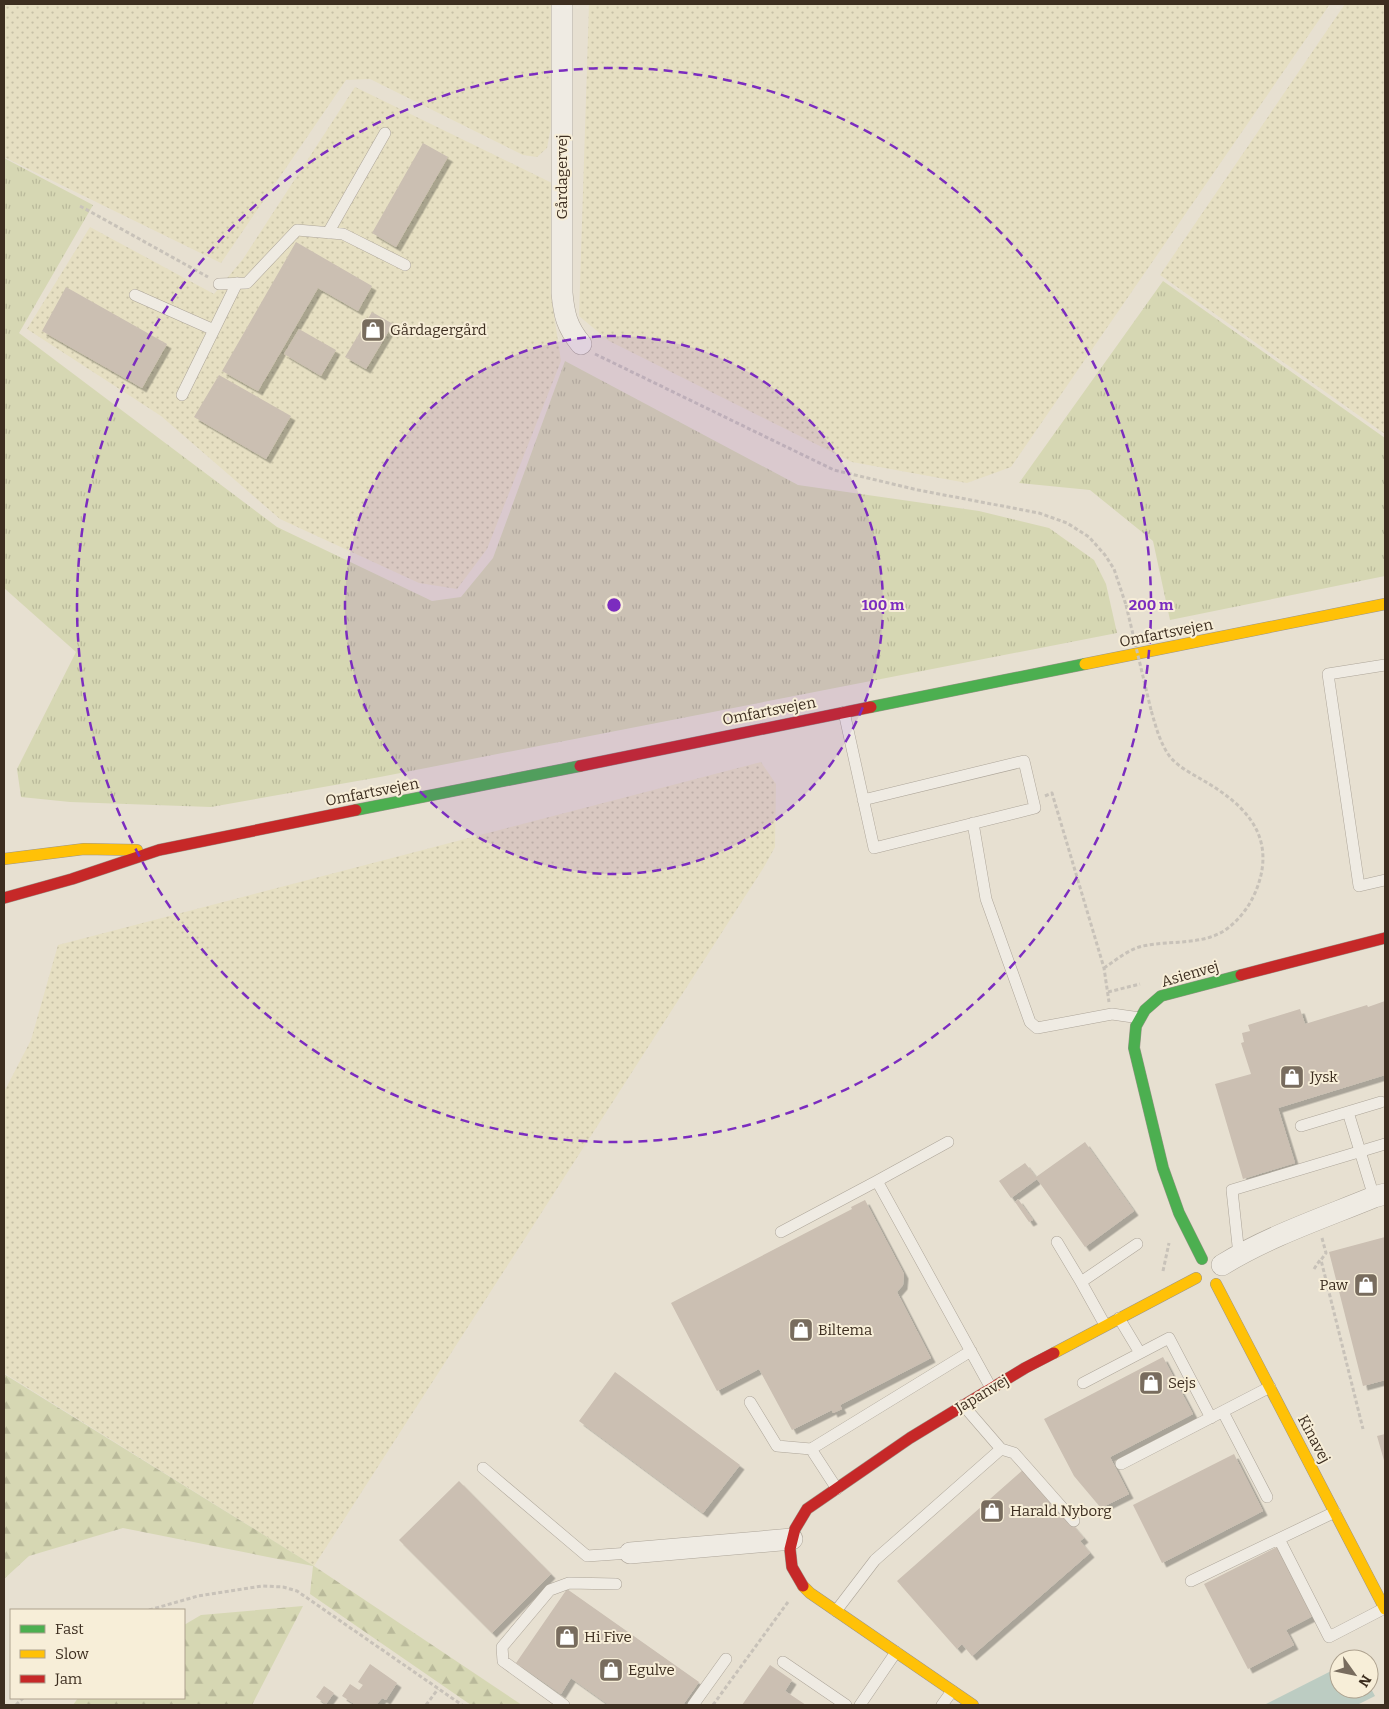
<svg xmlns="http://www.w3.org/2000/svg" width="1389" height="1709" font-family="Bitter,serif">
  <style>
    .farmland { fill: url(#farmland-dots) }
    .grass { fill: url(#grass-tufts) }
    .forest { fill: url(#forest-firs) }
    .water { fill: #bcccc2 }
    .building { fill: #cbbfb2; filter: url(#shadow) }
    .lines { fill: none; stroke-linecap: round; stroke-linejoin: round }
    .lane-casing { stroke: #ada599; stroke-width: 12 }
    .street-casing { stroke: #ada599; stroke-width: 22 }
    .fast-casing { stroke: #9c958a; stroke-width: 12 }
    .slow-casing { stroke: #9c958a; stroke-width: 12 }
    .jam-casing { stroke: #9c958a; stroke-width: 12 }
    .path { stroke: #c8c2b9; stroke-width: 3; stroke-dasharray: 4 2.5; stroke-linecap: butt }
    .lane { stroke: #efebe3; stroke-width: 11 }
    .street { stroke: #efebe3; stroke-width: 21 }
    .fast { stroke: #4caf50; stroke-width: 11 }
    .slow { stroke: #ffc107; stroke-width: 11 }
    .jam { stroke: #c62828; stroke-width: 11 }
    .path-bridge { stroke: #c8c2b9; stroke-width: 3; stroke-dasharray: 4 2.5; stroke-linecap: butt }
    .ring { fill: none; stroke: #7b2cbf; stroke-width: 2.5; stroke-dasharray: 9 6 }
    .labels { text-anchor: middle; stroke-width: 4; stroke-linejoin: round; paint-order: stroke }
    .street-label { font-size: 15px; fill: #3d2e20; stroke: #f7eed8 }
    .poi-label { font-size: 15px; fill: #3d2e20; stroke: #f7eed8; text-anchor: start }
    .centre { fill: #7b2cbf; stroke: #f7eed8; stroke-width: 2.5 }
    .ring-label { font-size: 15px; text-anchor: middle; font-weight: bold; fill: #7b2cbf; stroke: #f7eed8; stroke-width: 4; stroke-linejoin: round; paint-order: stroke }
  </style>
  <defs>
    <pattern id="farmland-dots" width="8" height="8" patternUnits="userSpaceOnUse" patternTransform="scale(1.25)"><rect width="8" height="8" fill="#e6dfc2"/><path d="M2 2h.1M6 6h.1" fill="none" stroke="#c6c0a6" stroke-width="1.8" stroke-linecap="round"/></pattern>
    <pattern id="grass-tufts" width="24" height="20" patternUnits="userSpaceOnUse" patternTransform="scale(1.25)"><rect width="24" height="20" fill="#d6d7b3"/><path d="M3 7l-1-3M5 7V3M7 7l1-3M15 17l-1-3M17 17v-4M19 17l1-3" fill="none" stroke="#b9b99a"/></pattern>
    <pattern id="forest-firs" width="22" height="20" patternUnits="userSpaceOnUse" patternTransform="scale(1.25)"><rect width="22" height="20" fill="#d6d7b3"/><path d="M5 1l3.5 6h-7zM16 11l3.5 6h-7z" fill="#b9b99a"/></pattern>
    <filter id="shadow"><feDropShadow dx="4.5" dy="4.5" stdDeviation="0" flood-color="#0004"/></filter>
  </defs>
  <rect width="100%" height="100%" fill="#e7e0d1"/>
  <path class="farmland" d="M4,4H556L551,127L547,148L537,157L523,155L370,79L346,80L221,263L4,157Z
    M589,4H1330L1011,467L967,483L852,462L609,341L579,316Z
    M1345,4H1385V434L1160,275Z
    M355,87L552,183L551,295L561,361L487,549L457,589L419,583L280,519L161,416L27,329L90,227L214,294L243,259Z
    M761,762L776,784L775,847L764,867L314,1566L4,1373V1092L31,1040L58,945Z"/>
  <path class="grass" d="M4,158L93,205L19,333L277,527L432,601L461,597L493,558L565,361L798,485L979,511L1049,528L1094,560L1106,584L1117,633L380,777L211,807L70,802L21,797L17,769L76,652L4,588Z
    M1163,281L1385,438V576L1170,620L1153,541L1090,490L1019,483Z"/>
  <path class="forest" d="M4,1374L314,1566L522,1705H471L310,1594L313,1566L123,1528L29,1556L4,1579Z
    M303,1606L252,1705H73L78,1698H184V1625L201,1615Z"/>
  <path class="water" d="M1339,1667V1689H1369V1685L1375,1696L1357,1705H1264Z"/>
  <path class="building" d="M423,143L448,157L396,247L372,233Z
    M296,242L372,286L358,311L318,288L258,391L222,371Z
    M66,287L167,344L142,388L42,331Z
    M372,312L393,324L366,369L345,357Z
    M299,329L336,350L321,376L284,354Z
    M219,375L291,416L266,459L194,417Z
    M1385,1001V1075L1278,1108L1295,1163L1243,1179L1215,1084L1251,1074L1241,1043L1244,1042L1242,1033L1250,1031L1248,1025L1300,1009L1305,1024L1367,1005L1368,1007Z
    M1085,1142L1134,1211L1085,1247L1037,1179L1011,1198L999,1181L1025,1163L1036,1177Z
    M1018,1199L1033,1220L1029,1222L1015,1202Z
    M865,1200L904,1274L903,1285L897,1292L931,1358L840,1405L842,1409L833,1413L832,1410L792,1430L759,1369L717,1391L671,1303L852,1209L851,1207Z
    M1385,1237V1380L1363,1386L1329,1252Z
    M1163,1357L1193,1414L1110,1457L1129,1494L1101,1508L1074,1476L1044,1419Z
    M615,1372L740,1465L703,1513L579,1421Z
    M1385,1434V1464L1377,1436Z
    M1234,1454L1263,1511L1162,1563L1133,1505Z
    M1024,1469L1084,1538L1080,1541L1090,1553L972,1656L962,1644L957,1649L897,1581Z
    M459,1481L551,1574L492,1633L399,1540Z
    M1277,1547L1313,1616L1286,1630L1294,1645L1248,1669L1204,1584Z
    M567,1589L699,1682L683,1705H609L571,1678L561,1694L516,1663Z
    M370,1664L397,1683L386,1700L382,1698L376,1705H356L342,1696L350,1684L359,1690L363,1685L358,1682Z
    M770,1665L792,1680L785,1691L806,1705H742Z
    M324,1686L334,1693L326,1704L316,1697Z"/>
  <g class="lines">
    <defs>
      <path id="lane" d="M328,233L385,133
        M219,284L247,283L297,230L343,234L405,265
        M135,295L214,330
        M182,395L237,283
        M1385,665L1328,674L1359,886L1385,880
        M844,712L874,848L1035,808L1024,761L863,800
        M973,823L986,899L1030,1022L1037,1028L1112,1014L1140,1018
        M1348,1112L1374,1197
        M1301,1126L1381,1102
        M948,1142L877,1181L991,1388
        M781,1232L877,1181
        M1057,1242L1081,1282
        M1239,1255L1232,1190L1385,1144
        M1119,1318L1140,1353
        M1105,1325L1081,1282L1137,1244
        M1083,1383L1169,1338L1211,1418
        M750,1402L777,1446L811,1449
        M1223,1412L1267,1497
        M1001,1449L1014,1453L1074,1521
        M1121,1464L1270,1387
        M483,1468L587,1556L630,1553
        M837,1489L811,1449L971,1351
        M1279,1539L1329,1637L1385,1608
        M1191,1581L1335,1512
        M836,1611L875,1560L1001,1449L963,1405
        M783,1662L846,1705
        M564,1705L503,1661L502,1647L550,1590L569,1583L616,1584
        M693,1705L726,1659
        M860,1705L896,1652
        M942,1705L952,1691"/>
      <path id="street" d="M562,4V293C564,315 567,327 581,344
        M1222,1265C1269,1236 1323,1218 1374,1197L1385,1194
        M630,1553L792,1539"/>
      <path id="fast" d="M871,707L1085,664
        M356,810L580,766
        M1202,1259L1179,1213L1163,1168L1134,1048L1136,1026L1145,1010L1161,996L1241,975"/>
      <path id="slow" d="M1085,664L1385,604
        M4,859L84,849L137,850
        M1216,1284L1385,1609
        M1054,1353L1196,1278
        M803,1586L810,1593L973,1705"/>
      <path id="jam" d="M580,766L871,707
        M4,898L72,879L159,850L356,810
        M1241,975L1385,938
        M803,1586L792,1567L790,1549L795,1529L807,1509L910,1438L1025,1368L1054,1353"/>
    </defs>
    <use href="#lane" class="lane-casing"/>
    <use href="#street" class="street-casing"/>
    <use href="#fast" class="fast-casing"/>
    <use href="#slow" class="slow-casing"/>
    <use href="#jam" class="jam-casing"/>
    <path class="path" d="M80,206L208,277
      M595,354L834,470L918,490L1039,513L1067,523L1089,537L1105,555L1114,569L1126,605
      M1045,796L1052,793L1104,968L1109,1002
      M1104,968C1116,960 1129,949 1143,946C1170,940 1205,946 1228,928C1245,915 1256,896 1261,875C1271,830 1241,803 1206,782C1194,775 1180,768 1171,758C1160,744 1156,727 1151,710
      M1108,992L1140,984
      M1322,1238L1326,1253L1321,1260L1363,1429
      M1314,1269L1320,1260
      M1163,1271L1169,1243
      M149,1610L198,1596L262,1586L283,1587L297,1591L462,1705
      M16,1705L23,1698
      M426,1705L438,1689
      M713,1705L788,1602"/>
    <use href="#lane" class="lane"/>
    <use href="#street" class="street"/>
    <use href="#fast" class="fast"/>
    <use href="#slow" class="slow"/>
    <use href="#jam" class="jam"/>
    <path class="path-bridge" d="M1126,605L1151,710"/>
  </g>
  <circle cx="614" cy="605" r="269" fill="#7b2cbf" fill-opacity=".12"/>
  <g class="ring">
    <circle cx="614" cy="605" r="269"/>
    <circle cx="614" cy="605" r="537"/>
  </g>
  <defs>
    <symbol id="shop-square" viewBox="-11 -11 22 22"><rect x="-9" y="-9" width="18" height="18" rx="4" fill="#786c5e" stroke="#f7eed8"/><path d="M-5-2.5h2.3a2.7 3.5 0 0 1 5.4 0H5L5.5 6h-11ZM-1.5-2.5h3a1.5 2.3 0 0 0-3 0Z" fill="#fff"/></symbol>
  </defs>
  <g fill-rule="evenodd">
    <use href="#shop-square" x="359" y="316" width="28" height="28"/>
    <use href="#shop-square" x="1278" y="1063" width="28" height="28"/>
    <use href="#shop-square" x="1352" y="1271" width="28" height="28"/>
    <use href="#shop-square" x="787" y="1316" width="28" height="28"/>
    <use href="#shop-square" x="1137" y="1369" width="28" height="28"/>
    <use href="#shop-square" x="978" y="1497" width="28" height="28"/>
    <use href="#shop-square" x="553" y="1623" width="28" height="28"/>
    <use href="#shop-square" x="597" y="1656" width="28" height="28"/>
  </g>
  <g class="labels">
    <g class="street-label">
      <text transform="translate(562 177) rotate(-90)" y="5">Gårdagervej</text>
      <text transform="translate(1166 633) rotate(-11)" y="5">Omfartsvejen</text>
      <text transform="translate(769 711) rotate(-11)" y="5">Omfartsvejen</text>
      <text transform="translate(372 792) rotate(-11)" y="5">Omfartsvejen</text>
      <text transform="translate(1190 974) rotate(-16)" y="5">Asienvej</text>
      <text transform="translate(982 1394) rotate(-31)" y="5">Japanvej</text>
      <text transform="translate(1314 1439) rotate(62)" y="5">Kinavej</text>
    </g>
    <g class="poi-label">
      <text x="390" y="335">Gårdagergård</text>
      <text x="1310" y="1082">Jysk</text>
      <text x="1348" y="1290" text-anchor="end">Paw</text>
      <text x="818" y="1335">Biltema</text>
      <text x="1168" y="1388">Sejs</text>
      <text x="1010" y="1516">Harald Nyborg</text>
      <text x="584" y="1642">Hi Five</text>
      <text x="628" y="1675">Egulve</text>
    </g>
  </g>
  <circle cx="614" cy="605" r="8" class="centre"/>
  <g class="ring-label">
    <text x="883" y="610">100 m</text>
    <text x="1151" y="610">200 m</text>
  </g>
  <rect width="1389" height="1709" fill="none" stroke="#3d2e20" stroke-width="10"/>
  <rect x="10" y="1609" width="175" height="90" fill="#f7eed8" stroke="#ada18e"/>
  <rect x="20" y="1625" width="25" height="8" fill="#4caf50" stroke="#ada18e"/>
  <text x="55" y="1634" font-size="15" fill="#3d2e20">Fast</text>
  <rect x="20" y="1650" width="25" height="8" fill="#ffc107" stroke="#ada18e"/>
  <text x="55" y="1659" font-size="15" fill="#3d2e20">Slow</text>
  <rect x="20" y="1675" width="25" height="8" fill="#c62828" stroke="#ada18e"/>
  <text x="55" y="1684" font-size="15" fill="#3d2e20">Jam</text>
  <g transform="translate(1354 1674) rotate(123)"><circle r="24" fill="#f7eed8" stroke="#ada18e"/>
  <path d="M0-4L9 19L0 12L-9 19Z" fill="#786c5e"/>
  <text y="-8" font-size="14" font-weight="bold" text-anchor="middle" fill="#3d2e20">N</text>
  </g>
</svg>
